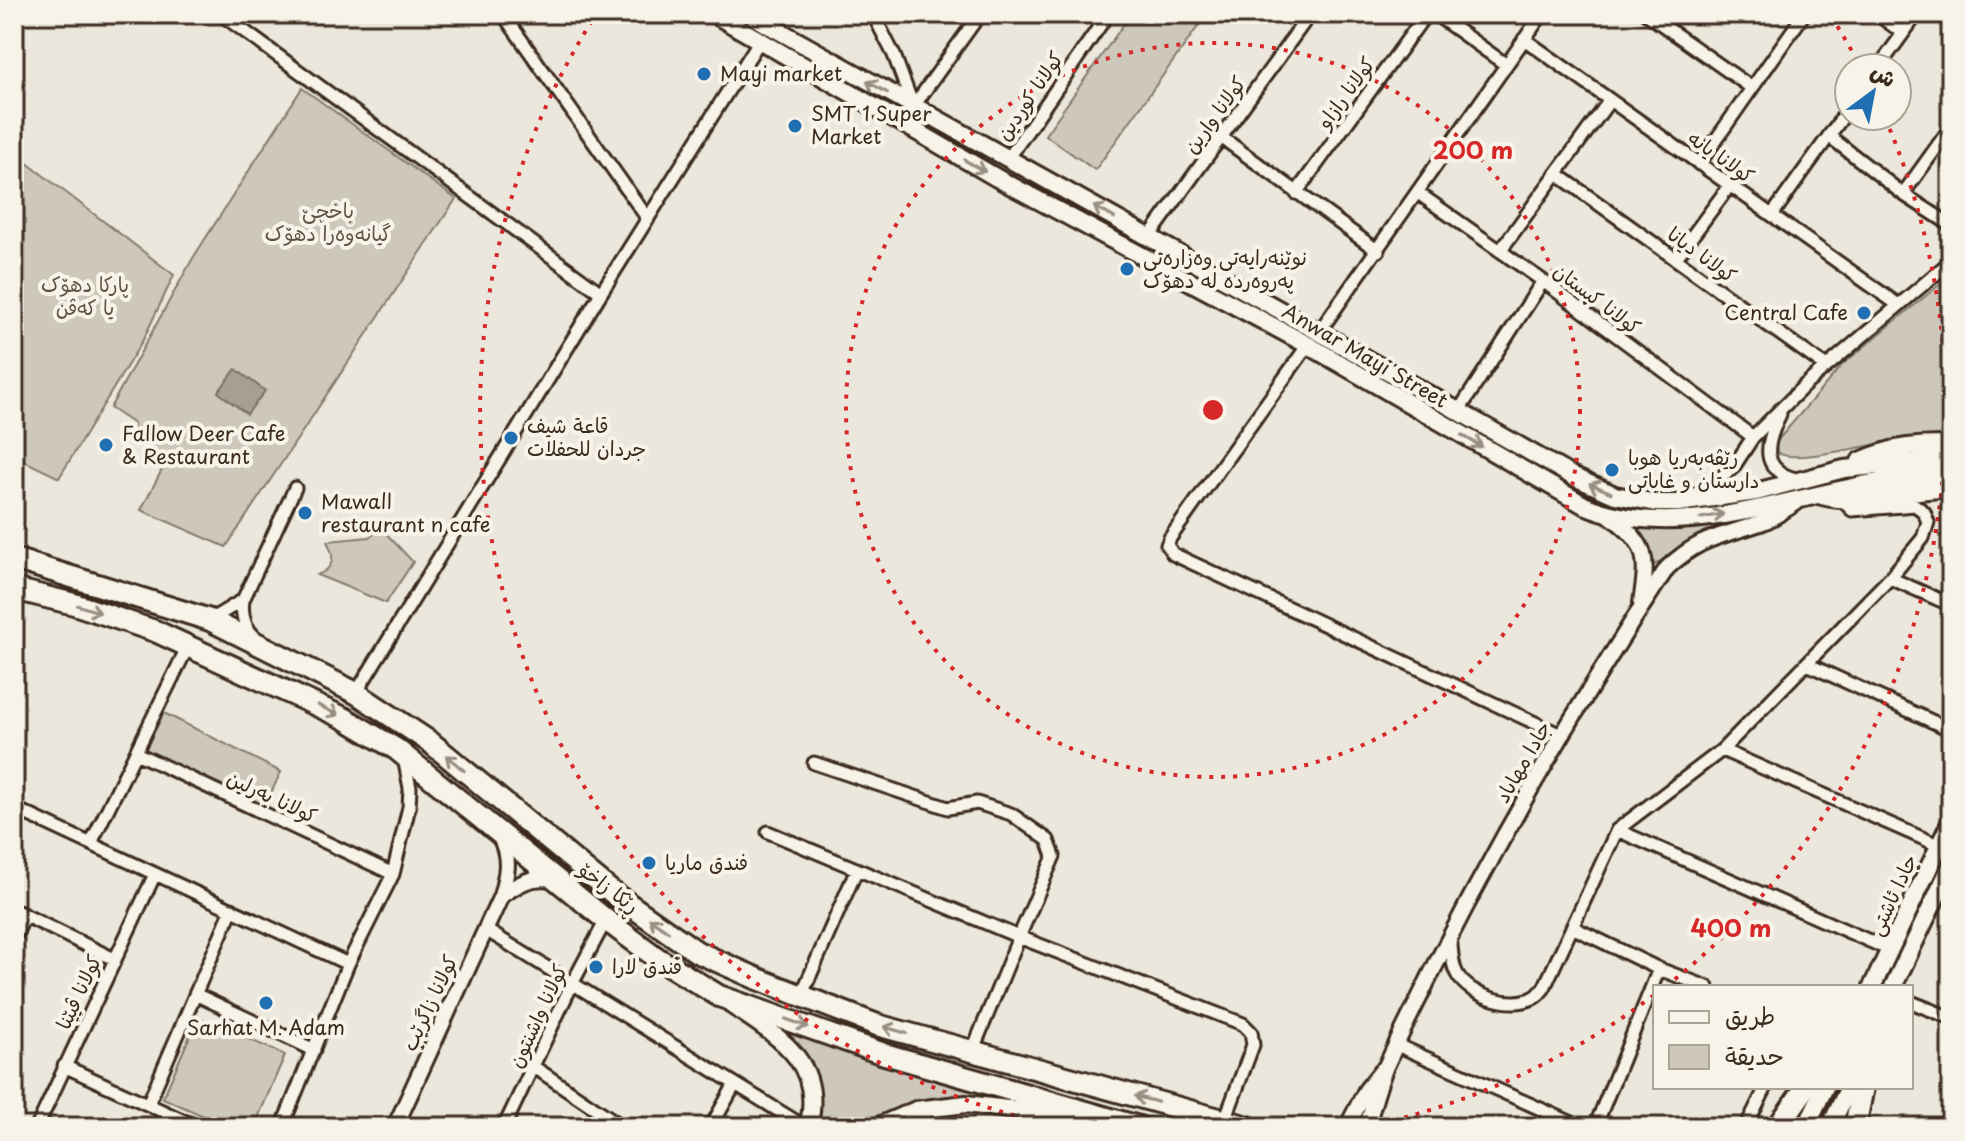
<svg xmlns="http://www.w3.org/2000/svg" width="1965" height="1141" font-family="'Playpen Sans','Playpen Sans Arabic',sans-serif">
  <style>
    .green { fill: #cec8bc; stroke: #84796d; stroke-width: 2 }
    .water { fill: #a89f93; stroke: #7c7064; stroke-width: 2 }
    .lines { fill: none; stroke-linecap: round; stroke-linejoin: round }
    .street-casing { stroke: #3b2a1e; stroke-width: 17 }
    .secondary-casing { stroke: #3b2a1e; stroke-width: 20 }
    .primary-casing { stroke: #3b2a1e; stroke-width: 22 }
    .highway-casing { stroke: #3b2a1e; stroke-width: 26 }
    .street { stroke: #f7f3e8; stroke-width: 11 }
    .secondary { stroke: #f7f3e8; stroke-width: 14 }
    .primary { stroke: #f7f3e8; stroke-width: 16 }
    .highway { stroke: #f7f3e8; stroke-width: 20 }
    .oneway { stroke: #998e83 }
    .ring { fill: none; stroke: #d62828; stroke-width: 4; stroke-dasharray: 4 8 }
    .poi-dot { fill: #1f6fb2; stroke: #f7f3e8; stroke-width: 3 }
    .labels { text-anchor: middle; stroke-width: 8; stroke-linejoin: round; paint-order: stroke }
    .poi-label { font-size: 20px; fill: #3b2a1e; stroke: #f7f3e8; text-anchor: start }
    .street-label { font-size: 20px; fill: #3b2a1e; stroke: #f7f3e8 }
    .park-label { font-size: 20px; fill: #605246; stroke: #f7f3e8 }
    .centre { fill: #d62828; stroke: #f7f3e8; stroke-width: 4 }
    .ring-label { font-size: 24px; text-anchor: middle; font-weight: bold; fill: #d62828; stroke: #f7f3e8; stroke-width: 8; stroke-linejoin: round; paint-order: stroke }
  </style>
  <rect width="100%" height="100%" fill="#ece7dc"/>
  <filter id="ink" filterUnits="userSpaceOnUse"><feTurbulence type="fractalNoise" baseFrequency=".0125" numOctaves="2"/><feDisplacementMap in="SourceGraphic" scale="16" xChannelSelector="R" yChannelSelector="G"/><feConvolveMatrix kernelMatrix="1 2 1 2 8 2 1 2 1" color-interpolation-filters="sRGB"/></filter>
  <g filter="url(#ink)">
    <path class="green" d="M1131,14H1207L1095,170L1045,135Z
      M302,88L456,199L226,547L141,510L167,460L133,437L134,424L110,408L193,258Z
      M14,153L174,275L144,338L59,478L14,456Z
      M1951,275V435C1912,431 1800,467 1778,453L1775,448L1777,441L1842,365Z
      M1766,515L1702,533L1650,568L1647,544L1631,525C1676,532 1722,522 1766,515Z
      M381,528L413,562L386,603L317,575C335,568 335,557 327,541L370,537Z
      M158,710L281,772L262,812L136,753Z
      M198,1017L285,1055L254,1127H228L163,1098Z
      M770,1024L1028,1104L926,1102L894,1110L860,1127H814C831,1081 804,1050 770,1024Z"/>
    <path class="water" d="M236,369L265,391L247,414L218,392Z"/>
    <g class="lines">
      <defs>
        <path id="street" d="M221,14L601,293
          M503,14L648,219
          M873,14L894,55L913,106
          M1435,14L1505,64
          M1647,14L1752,88
          M1877,14L1903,33
          M1524,39L1897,304
          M1878,68L1917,14
          M913,107L980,14
          M1829,136L1903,194L1951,225
          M1221,137L1378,251
          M1008,159L1108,14
          M1699,164L1804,14
          M1557,174L1825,366
          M1296,193L1426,14
          M1418,193L1543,281L1753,437
          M1903,194L1951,127
          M1772,215L1849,108
          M14,222V221
          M1149,237L1310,14
          M1500,251L1610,100
          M1676,258L1730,185
          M1319,332L1542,14
          M1308,345L1170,538L1167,545L1173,554L1561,735
          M1458,412L1543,281
          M1780,414C1766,443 1758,471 1799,480
          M1689,497L1707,488L1732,469L1753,437L1805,385L1951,261
          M1890,578L1951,605
          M210,620L243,600
          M255,637C244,627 241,614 243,600L295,488
          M1807,664L1951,730
          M356,693L601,293L760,40
          M1722,750L1938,845
          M136,753L393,874
          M814,763L948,808L977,803L1011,814L1048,840L1054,856L1019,937L972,1052
          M14,808L348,964
          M1617,830L1890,950
          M768,832L1019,937L1243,1024L1251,1032L1253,1045L1225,1120
          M91,843L189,644
          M14,910L114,959
          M1572,927L1659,969L1707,987
          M486,930L805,1127
          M1450,937C1452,949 1451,964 1457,974C1469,996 1512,1010 1535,997C1539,995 1541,991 1544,988L1617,830L1722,750L1890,578L1923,538L1928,522L1924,512L1915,505L1852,510L1844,502
          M14,938L25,915
          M195,994L314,1050
          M801,996L857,869
          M1911,1002L1951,1018
          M1397,1045L1581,1127
          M64,1066L197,1127
          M534,1067L623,1127
          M148,1104L232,909
          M37,1127L155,874
          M282,1127L348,964L393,874L409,807L410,788L404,758
          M504,1127L572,984L606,920
          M711,1127L735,1084
          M1595,1127L1659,969
          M1746,1127L1766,1087"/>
        <path id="secondary" d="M1610,516C1649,545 1648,557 1641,603
          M501,896C518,884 533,874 555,880
          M395,1127L501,896C507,875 511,858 500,837
          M1347,1127L1366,1090L1382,1070
          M1366,1127C1373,1108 1379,1081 1387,1064C1468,892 1562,727 1667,568C1701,536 1721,537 1763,522C1774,518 1785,509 1796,503"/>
        <path id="primary" d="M714,14L997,178L1308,345L1584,505C1697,553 1833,472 1951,476
          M749,14L1319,332L1574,477L1615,495L1657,503H1678L1756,492L1844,469L1951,459
          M1860,461C1895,446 1913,445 1951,445
          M1822,496C1865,508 1907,487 1951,489
          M1872,987L1951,821
          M1893,987L1951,866
          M733,1006C779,1037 825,1063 808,1127
          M876,1127L916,1110L966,1104L1090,1119
          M1806,1127L1825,1087
          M1830,1127L1849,1087"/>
        <path id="highway" d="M14,559L210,620L356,693L430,742L613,893L697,952L758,979L877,1025L1248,1127
          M14,589L74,604L155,631L344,718L396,749L606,920L657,958L719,996L881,1053L1139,1127
          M1778,1127L1806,1087
          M1855,1127L1863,1087"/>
      </defs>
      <use href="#street" class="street-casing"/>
      <use href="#secondary" class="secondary-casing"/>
      <use href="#primary" class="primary-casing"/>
      <use href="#highway" class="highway-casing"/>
      <use href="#street" class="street"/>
      <use href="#secondary" class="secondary"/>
      <use href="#primary" class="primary"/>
      <use href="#highway" class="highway"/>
    </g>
    <defs><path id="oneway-shaft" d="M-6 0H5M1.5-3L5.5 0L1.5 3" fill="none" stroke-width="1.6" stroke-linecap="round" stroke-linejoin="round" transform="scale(2)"/></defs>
    <g class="oneway">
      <use href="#oneway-shaft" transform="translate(877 87) rotate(-151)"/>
      <use href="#oneway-shaft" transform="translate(975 166) rotate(30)"/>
      <use href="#oneway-shaft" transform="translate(1104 212) rotate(-151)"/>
      <use href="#oneway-shaft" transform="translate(1472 441) rotate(30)"/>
      <use href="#oneway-shaft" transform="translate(1600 488) rotate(-157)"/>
      <use href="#oneway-shaft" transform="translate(1712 516) rotate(-11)"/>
      <use href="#oneway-shaft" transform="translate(89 609) rotate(18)"/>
      <use href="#oneway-shaft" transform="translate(328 710) rotate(26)"/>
      <use href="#oneway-shaft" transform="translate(455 763) rotate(-140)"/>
      <use href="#oneway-shaft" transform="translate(659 925) rotate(-145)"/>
      <use href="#oneway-shaft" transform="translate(797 1023) rotate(19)"/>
      <use href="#oneway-shaft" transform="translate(895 1030) rotate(-164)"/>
      <use href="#oneway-shaft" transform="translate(1146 1099) rotate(-165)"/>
    </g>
  </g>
  <g class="ring">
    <circle cx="1213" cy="410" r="367"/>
    <path d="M1654 995A733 733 0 0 1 1365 1127M1061 1127A733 733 0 0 1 595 16M1831 16A733 733 0 0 1 1860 66M1885 118A733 733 0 0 1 1669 984"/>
  </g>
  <g class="poi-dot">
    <circle cx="704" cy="74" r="8"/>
    <circle cx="795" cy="126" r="8"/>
    <circle cx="1127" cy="269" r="8"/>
    <circle cx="1864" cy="313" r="8"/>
    <circle cx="511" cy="438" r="8"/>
    <circle cx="106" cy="445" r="8"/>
    <circle cx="1612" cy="470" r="8"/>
    <circle cx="305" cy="513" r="8"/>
    <circle cx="649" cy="863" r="8"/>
    <circle cx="596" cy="967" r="8"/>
    <circle cx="266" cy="1003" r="8"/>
  </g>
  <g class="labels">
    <g class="poi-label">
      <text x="720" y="81">Mayi market</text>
      <text x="811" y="121">SMT 1 Super<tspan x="811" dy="23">Market</tspan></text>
      <text x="1143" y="265">نوێنەرایەتی وەزارەتی<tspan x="1143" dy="23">پەروەردە لە دهۆک</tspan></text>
      <text x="1848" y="320" text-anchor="end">Central Cafe</text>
      <text x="527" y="433">قاعة شيف<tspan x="527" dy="23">جردان للحفلات</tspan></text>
      <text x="122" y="441">Fallow Deer Cafe<tspan x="122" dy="23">&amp; Restaurant</tspan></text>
      <text x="1628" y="465">رێڤەبەريا ھوبا<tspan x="1628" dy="23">دارستان و غاباتى</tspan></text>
      <text x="321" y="509">Mawall<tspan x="321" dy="23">restaurant n cafe</tspan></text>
      <text x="665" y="870">فندق ماريا</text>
      <text x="612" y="974">فندق لارا</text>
      <text x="266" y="1035" text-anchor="middle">Sarhat M. Adam</text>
    </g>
    <g class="street-label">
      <text transform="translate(1346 93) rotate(-54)" y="7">کولانا رازاو</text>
      <text transform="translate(1030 96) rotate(-56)" y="7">کولانا کوردین</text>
      <text transform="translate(1215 115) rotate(-54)" y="7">کولانا وارین</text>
      <text transform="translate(1721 157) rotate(35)" y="7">کولانا یانه</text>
      <text transform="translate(1702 255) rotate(36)" y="7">کولانا دیانا</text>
      <text transform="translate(1597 299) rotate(37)" y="7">کولانا کیستان</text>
      <text transform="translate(1365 356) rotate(30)" y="7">Anwar Mayi Street</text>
      <text transform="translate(1523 762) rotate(-60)" y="7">جادا مهاباد</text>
      <text transform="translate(272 797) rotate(25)" y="7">كولانا بەرلین</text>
      <text transform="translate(609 888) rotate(37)" y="7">ڕێکا زاخۆ</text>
      <text transform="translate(1893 895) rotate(-65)" y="7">جادا ئاشتی</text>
      <text transform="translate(79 992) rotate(-65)" y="7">كولانا ڤیێنا</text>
      <text transform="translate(430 1003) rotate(-65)" y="7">كولانا زاگرێب</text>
      <text transform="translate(538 1016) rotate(-65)" y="7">كولانا واشنتون</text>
    </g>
    <g class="park-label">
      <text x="328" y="218">باخچێ<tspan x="328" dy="23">گیانه‌وه‌را دهۆک</tspan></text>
      <text x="85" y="292">پاركا دهۆک<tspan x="85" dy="23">يا كەڤن</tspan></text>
    </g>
  </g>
  <circle cx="1213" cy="410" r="12" class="centre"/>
  <g class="ring-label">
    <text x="1473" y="159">200 m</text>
    <text x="1731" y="937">400 m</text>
  </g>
  <rect width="1965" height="1141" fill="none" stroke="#f7f3e8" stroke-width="48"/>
  <rect x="24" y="24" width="1917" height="1093" fill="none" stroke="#3b2a1e" stroke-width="3" filter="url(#ink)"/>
  <rect x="1653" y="985" width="260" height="104" fill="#f7f3e8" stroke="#aca397" stroke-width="2"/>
  <rect x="1669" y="1011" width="40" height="12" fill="#f7f3e8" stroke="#aca397" stroke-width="2"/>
  <text x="1725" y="1025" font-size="24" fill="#3b2a1e">طريق</text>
  <rect x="1669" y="1045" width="40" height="24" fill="#cec8bc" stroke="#aca397" stroke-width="2"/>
  <text x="1725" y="1065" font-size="24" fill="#3b2a1e">حديقة</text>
  <g transform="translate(1873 92) rotate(32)"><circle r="38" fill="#f7f3e8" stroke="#aca397" stroke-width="2"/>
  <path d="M0-6L14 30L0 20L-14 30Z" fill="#1f6fb2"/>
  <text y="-12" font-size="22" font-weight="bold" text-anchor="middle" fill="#3b2a1e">ش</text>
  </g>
</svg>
